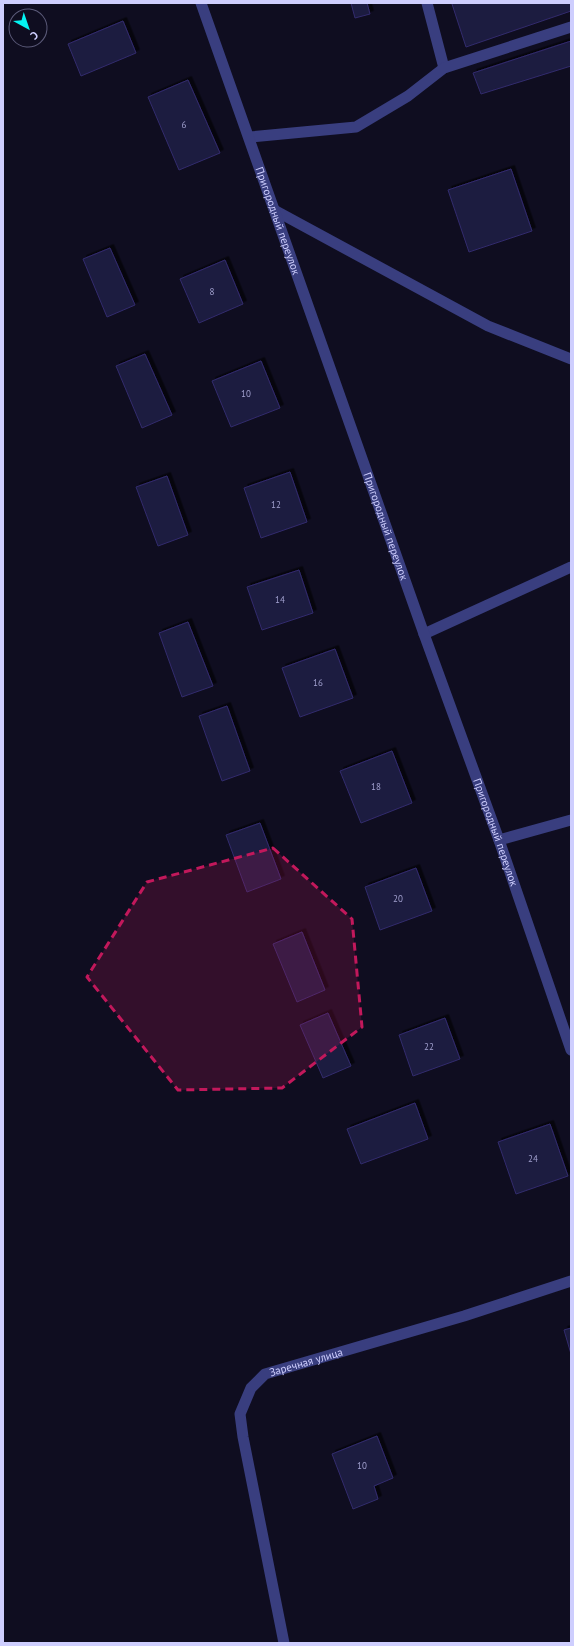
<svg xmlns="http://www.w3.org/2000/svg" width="574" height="1646" font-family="'PT Sans',sans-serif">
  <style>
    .building { fill: #1e1a41; stroke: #322c6d; filter: url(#shadow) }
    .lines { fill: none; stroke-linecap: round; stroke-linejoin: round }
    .service { stroke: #393e7f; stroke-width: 11 }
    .minor { stroke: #393e7f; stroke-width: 11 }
    .marked { fill: #c2185b; fill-opacity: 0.2; stroke: #c2185b; stroke-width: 3; stroke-dasharray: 8 5; stroke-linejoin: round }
    .labels { text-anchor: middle; stroke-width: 3; stroke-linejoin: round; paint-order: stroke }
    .number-label { font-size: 9px; fill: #a2a1cf }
    .street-label { font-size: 11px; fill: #cecefe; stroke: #0f0d20 }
  </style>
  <defs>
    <filter id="shadow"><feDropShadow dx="3.5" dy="-3.5" stdDeviation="0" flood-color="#0009"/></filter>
  </defs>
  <rect width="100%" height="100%" fill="#0f0d20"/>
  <path class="building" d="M351,3H367L370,14L355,18Z
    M454,3H571V11L466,47L452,4Z
    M123,21L136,53L81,76L68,44Z
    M571,41V66L481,94L473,73Z
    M188,80L220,153L179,170L148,97Z
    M511,169L532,231L469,252L448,190Z
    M110,248L135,305L107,317L83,259Z
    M225,260L243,304L199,323L180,279Z
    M145,354L172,415L142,428L116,366Z
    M261,361L280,408L231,427L212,381Z
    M290,472L307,522L261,538L244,488Z
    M167,476L188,535L158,546L136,487Z
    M299,570L313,613L262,630L247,587Z
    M188,622L213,686L182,697L159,633Z
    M335,649L353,698L300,717L282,668Z
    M227,706L250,771L222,781L199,716Z
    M392,751L412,803L361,823L340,771Z
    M260,823L281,879L247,892L226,835Z
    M416,868L432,911L380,930L365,887Z
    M302,932L325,990L297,1002L273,944Z
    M328,1013L351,1066L323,1078L300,1025Z
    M445,1018L460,1059L413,1076L399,1035Z
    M415,1103L428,1139L361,1164L347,1129Z
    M550,1124L568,1176L516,1194L498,1142Z
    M571,1328V1354L564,1330Z
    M377,1436L393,1478L374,1486L378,1499L353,1509L332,1454Z"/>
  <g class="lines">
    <g class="service">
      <path d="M427,3L444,68"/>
      <path d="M250,137L356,127L408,96L444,68L571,27"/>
      <path d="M276,211L488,326L571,359"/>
      <path d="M424,634L571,567"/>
      <path d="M499,840L571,820"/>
      <path id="s1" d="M284,1643L243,1437L240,1414L251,1388L265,1374L464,1316L571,1281"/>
    </g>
    <path class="minor" id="s2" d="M201,3L424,634L499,840L571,1050"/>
  </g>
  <path class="marked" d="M273,848L352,919L362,1027L282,1088L178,1090L87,977L147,882Z"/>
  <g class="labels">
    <g class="number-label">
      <text x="184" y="128">6</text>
      <text x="212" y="295">8</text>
      <text x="246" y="397">10</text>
      <text x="276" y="508">12</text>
      <text x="280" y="603">14</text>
      <text x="318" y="686">16</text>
      <text x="376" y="790">18</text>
      <text x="398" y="902">20</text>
      <text x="429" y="1050">22</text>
      <text x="533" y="1162">24</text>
      <text x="362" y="1469">10</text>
    </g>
    <g class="street-label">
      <text dy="4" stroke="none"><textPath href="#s2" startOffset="231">Пригородный переулок</textPath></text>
      <text dy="4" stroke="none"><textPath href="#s2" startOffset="555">Пригородный переулок</textPath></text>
      <text dy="4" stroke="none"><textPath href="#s2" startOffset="880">Пригородный переулок</textPath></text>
      <text dy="4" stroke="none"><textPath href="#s1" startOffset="324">Заречная улица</textPath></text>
    </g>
  </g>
  <rect width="574" height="1646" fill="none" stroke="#cecefe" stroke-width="8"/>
  <g transform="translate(28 28) rotate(140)"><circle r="19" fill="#0f0d20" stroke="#5b5a79"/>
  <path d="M0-3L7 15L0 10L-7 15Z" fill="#04f3f2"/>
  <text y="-6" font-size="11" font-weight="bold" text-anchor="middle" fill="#cecefe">С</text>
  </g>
</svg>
